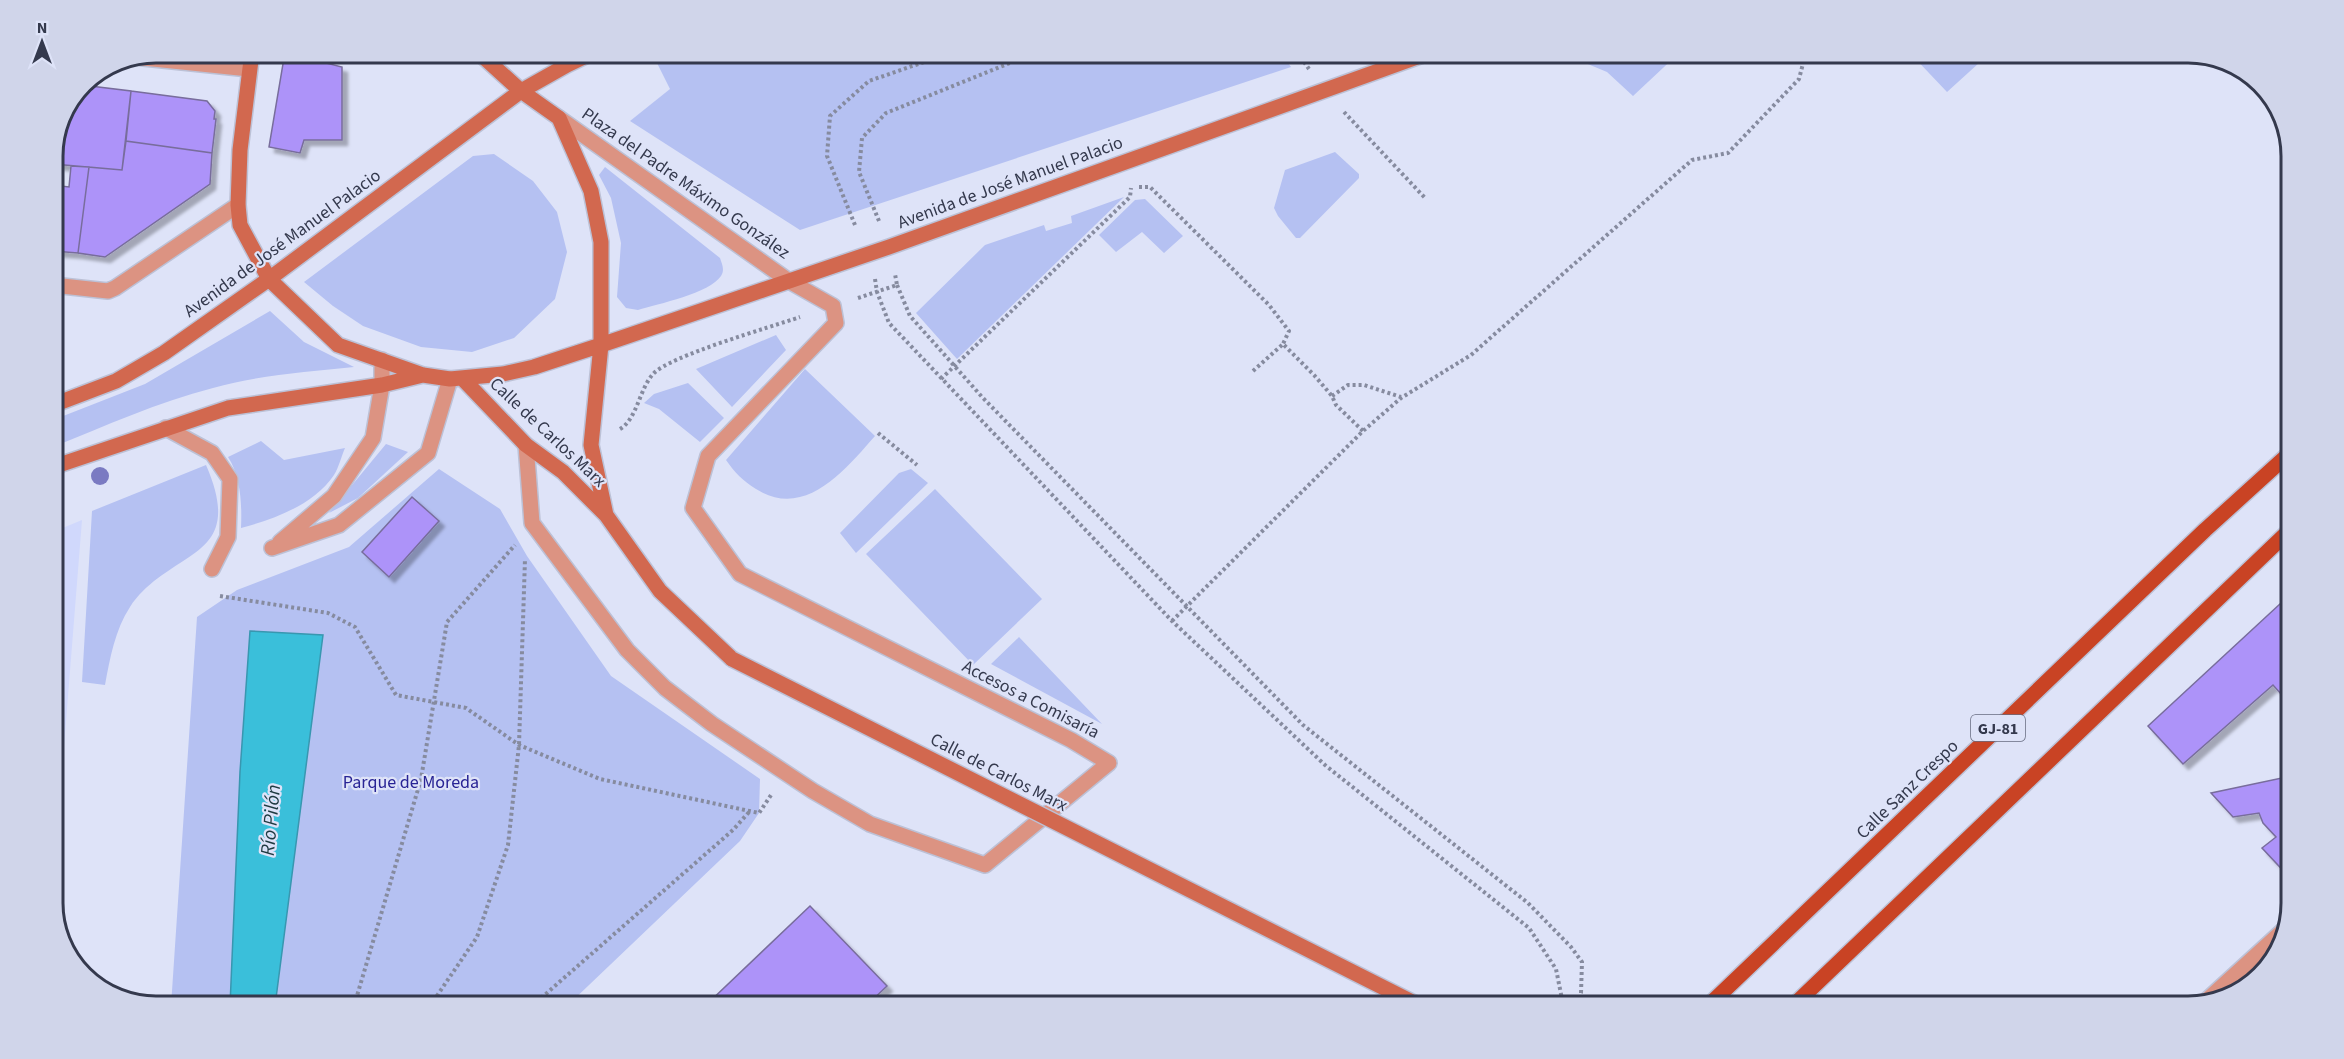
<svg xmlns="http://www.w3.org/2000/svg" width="2344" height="1059" font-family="'Source Sans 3',sans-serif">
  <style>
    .built { fill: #d0d8fc }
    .green { fill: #b5c1f2 }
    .water { fill: #3abfda; stroke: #3897b0; stroke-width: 1.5 }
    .building { fill: #ad93f9; stroke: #786d9c; stroke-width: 1.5; filter: url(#shadow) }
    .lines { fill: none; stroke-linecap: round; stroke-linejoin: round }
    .service-casing { stroke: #bcc1d6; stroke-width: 18 }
    .minor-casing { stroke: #bcc1d6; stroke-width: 18 }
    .secondary-casing { stroke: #bcc1d6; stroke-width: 18 }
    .primary-casing { stroke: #bcc1d6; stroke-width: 18 }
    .path { stroke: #868b9f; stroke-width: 4; stroke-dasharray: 3 3; stroke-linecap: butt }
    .service { stroke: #dc9382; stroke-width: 15 }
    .minor { stroke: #dc9382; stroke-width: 15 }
    .secondary { stroke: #d2684f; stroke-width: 15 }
    .primary { stroke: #c94324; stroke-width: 15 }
    .secondary-bridge-casing { stroke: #bcc1d6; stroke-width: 18; stroke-linecap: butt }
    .secondary-bridge { stroke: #d2684f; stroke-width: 15 }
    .tree { fill: #7a7ac2 }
    .labels { text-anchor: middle; stroke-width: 4.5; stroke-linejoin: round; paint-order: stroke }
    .shield { fill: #dee3f8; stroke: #676c80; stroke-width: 1.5 }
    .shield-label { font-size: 16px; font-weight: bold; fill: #34394d }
    .street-label { font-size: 18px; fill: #34394d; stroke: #dee3f8 }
    .park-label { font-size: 18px; fill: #282495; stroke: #dee3f8 }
    .water-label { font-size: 20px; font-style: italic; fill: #1f3a41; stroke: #dee3f8 }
    .rim { fill: none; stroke: #34394d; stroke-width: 3 }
  </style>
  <defs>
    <filter id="shadow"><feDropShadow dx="5.5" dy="5.5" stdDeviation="1.5" flood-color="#0004"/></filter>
  </defs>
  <rect width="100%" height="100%" fill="#dee3f8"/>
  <path class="built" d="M82,520L53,885V532Z"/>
  <path class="green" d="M1280,52L1291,67L800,230L630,121L670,89L655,59L672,53Z
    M1550,53V52L1679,53L1633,96L1607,72L1583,62L1550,55Z
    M1910,53H1990L1947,92Z
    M1335,152L1359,174V178L1300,238H1296L1278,216L1274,208L1285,170Z
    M494,154L533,181L557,212L567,252L555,299L514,338L472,352L421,347L363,326L333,306L304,282L473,156Z
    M605,167L720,258C722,264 725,270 721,276C710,293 658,304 638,310L626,308L617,297L621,243L611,198L599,175Z
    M1124,197L957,359L916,313L985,245L1044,225L1046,231L1072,223L1071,216Z
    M1145,199L1183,236L1164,253L1142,232L1116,252L1099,235L1135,200Z
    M270,311L304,342L354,367C307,372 258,375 213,388C158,402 105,426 53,447V420L145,384Z
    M776,335L786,350L732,407L696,369Z
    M805,369L875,436C845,470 805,520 756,489C742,480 735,473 726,460Z
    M688,383L724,418L700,442L659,409L644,403L654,394Z
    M261,441L284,460L345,448C341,457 339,467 334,475C314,505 274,519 241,528C242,505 241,477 228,457Z
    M386,444L408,452L358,498L329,513Z
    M206,465C248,562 171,547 130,607C115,630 110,658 105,685L82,682L92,511Z
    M439,469L500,509L527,556L611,676L760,779L759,813L740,841L567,1006H171L197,617L237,590L349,547Z
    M911,469L928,483L856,553L840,533L899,473Z
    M935,489L1042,599L973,665L866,554Z
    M1019,637L1102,724L991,664Z"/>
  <path class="water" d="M250,631L323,635L275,1006H230L240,772Z"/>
  <path class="building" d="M285,52H319L318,61L342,67V140H304L300,153L269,147Z
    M82,85L131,91L122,170L53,164V150Z
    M131,91L207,101L215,111L214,119H216L212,153L126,141Z
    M126,141L212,153L210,184L105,257L78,253L89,167L122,170Z
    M71,166L89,167L78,253L53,251V185L69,187Z
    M412,497L439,521L389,577L362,552Z
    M2281,603L2291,614V705L2273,685L2183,764L2148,726Z
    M2291,776V879L2262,848L2276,837L2263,823L2259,813L2233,817L2211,793Z
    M810,906L887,986L866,1006H705Z"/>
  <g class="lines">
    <defs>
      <path id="service" d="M166,428L212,453L230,479L228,537L212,569
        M526,445L532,523L627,650L665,688L712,724L813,791L870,824L985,865L1109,763L1071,740L740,574L693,508L708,456L836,323L833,306L789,281
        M280,542L334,496L373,438L382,385V360
        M272,548L339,525L428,453L450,379"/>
      <path id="minor" d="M134,57L249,69
        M559,118L789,281
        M53,285L108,291L115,288L238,205
        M2206,1001L2287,927"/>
      <path id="secondary" d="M252,52L240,150L238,205L240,225L269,279L338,345L423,375L450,379L503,374L534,367L601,345L889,247L1431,52
        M478,52L521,91L559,118L591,191L601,242V345L591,445L606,515
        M463,379L526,445L563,472L606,515L660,591L732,659
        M53,405L116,381L164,353L269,279L521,91L567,65L594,52
        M53,467L228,408L382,385L423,375"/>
      <path id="primary" d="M1708,1006L2205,530L2291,452
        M1793,1006L2291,529"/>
    </defs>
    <use href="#service" class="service-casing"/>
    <use href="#minor" class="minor-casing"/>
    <use href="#secondary" class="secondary-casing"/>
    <use href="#primary" class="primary-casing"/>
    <path class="path" d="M1297,52L1309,69
      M1344,112L1426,199
      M1139,187H1150L1269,305L1289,331L1283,344
      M879,221L859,172L862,138L886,113L1037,52
      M855,225L827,156L830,116L869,81L953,52
      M875,279L877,292L889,323L1172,621L1325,765L1529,928L1556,969L1562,999L1560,1006
      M897,285L910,316L983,398L1303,725L1528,903L1571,947L1582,962L1581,993L1577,1006
      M858,298L897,285L895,274
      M1253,371L1283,344L1314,375L1332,396L1336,405L1363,431
      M941,379L1130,197L1131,188
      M1332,396L1348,385H1364L1401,397
      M620,429C637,419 639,390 653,374C669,356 771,327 800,317
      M878,433L917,465
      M220,596L328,613L355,627L396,695L466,708L519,745L600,779L759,813L771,795
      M1172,621L1363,431L1401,398L1471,355L1692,160L1728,153L1799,79L1806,52
      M354,1006L421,779L447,622L515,545
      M430,1006L477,937L508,845L519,745L525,559
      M532,1006L733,830L750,811"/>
    <use href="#service" class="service"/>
    <use href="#minor" class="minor"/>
    <use href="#secondary" class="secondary"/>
    <use href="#primary" class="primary"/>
    <defs>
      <path id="secondary-bridge" d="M732,659L1420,1006"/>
    </defs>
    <use href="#secondary-bridge" class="secondary-bridge-casing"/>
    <use href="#secondary-bridge" class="secondary-bridge"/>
  </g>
  <circle class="tree" cx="100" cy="476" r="9"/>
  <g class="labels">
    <rect class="shield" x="1971" y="715" width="54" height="26" rx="4.5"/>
    <g class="shield-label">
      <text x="1998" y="734">GJ-81</text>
    </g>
    <g class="street-label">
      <text transform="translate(1010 182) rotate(-20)" y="6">Avenida de José Manuel Palacio</text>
      <text transform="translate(686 183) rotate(35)" y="6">Plaza del Padre Máximo González</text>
      <text transform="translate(282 243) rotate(-36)" y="6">Avenida de José Manuel Palacio</text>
      <text transform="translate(548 432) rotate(43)" y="6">Calle de Carlos Marx</text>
      <text transform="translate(1031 699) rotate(27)" y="6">Accesos a Comisaría</text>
      <text transform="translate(999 772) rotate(27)" y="6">Calle de Carlos Marx</text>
      <text transform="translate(1907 789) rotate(-44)" y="6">Calle Sanz Crespo</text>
    </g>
    <g class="park-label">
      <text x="411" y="788">Parque de Moreda</text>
    </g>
    <g class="water-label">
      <text transform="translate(270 820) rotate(-85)" y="7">Río Pilón</text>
    </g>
  </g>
  <path d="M0 0H2344V1059H0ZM156 63H2188A93 93 0 0 1 2281 156V903A93 93 0 0 1 2188 996H156A93 93 0 0 1 63 903V156A93 93 0 0 1 156 63Z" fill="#d0d5ea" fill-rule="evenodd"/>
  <path class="rim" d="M156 63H2188A93 93 0 0 1 2281 156V903A93 93 0 0 1 2188 996H156A93 93 0 0 1 63 903V156A93 93 0 0 1 156 63Z"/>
  <g transform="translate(42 42)" stroke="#dee3f8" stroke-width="4.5" paint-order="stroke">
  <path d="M0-4.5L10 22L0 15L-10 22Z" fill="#34394d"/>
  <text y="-9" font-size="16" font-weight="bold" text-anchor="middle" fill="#34394d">N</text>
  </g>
</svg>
